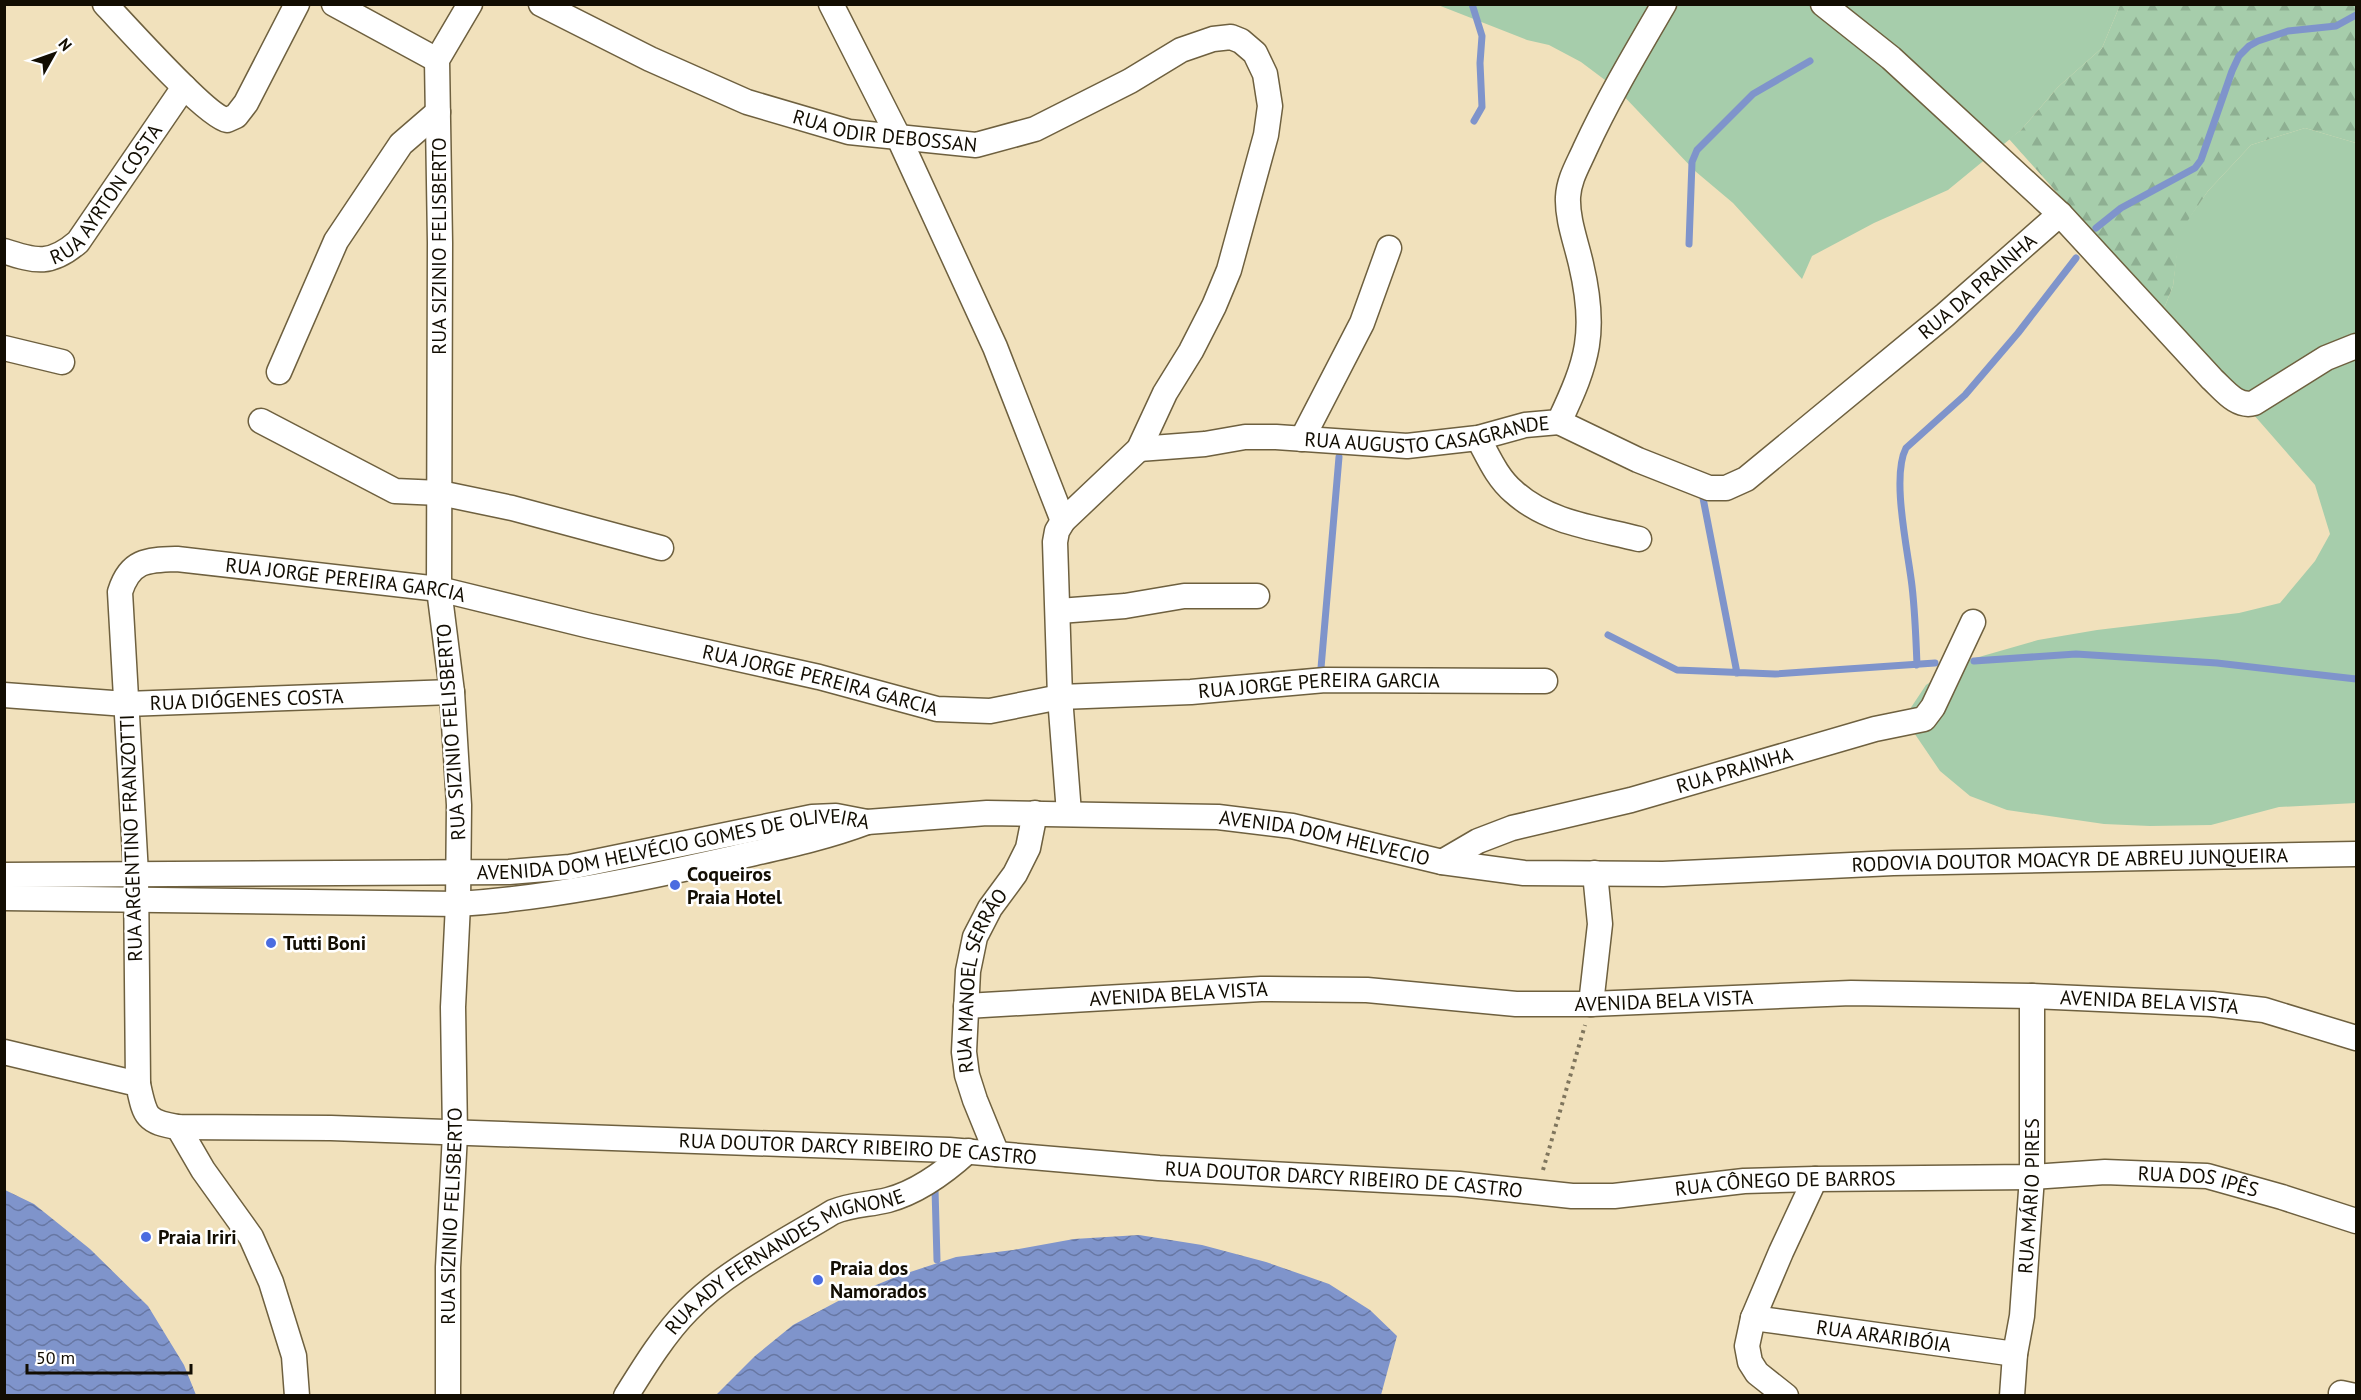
<svg xmlns="http://www.w3.org/2000/svg" width="2361" height="1400" font-family="'PT Sans',sans-serif">
  <style>
    .green { fill: #a6cdab }
    .forest { fill: url(#forest-firs) }
    .water { fill: url(#water-waves) }
    .lines { fill: none; stroke-linecap: round; stroke-linejoin: round }
    .stream { stroke: #7f94cb; stroke-width: 7 }
    .minor-casing { stroke: #6e603f; stroke-width: 27 }
    .path { stroke: #7f755d; stroke-width: 4; stroke-dasharray: 3 4.5; stroke-linecap: butt }
    .minor { stroke: #fff; stroke-width: 24 }
    .poi-dot { fill: #4b6ce0; stroke: #fff; stroke-width: 2 }
    .labels { text-anchor: middle; stroke-width: 5; stroke-linejoin: round; paint-order: stroke }
    .street-label { font-size: 20px; fill: #120d02; stroke: #fff }
    .poi-label { font-size: 20px; font-weight: bold; fill: #120d02; stroke: #fff; text-anchor: start }
  </style>
  <defs>
    <pattern id="forest-firs" width="22" height="20" patternUnits="userSpaceOnUse" patternTransform="scale(1.5)"><rect width="22" height="20" fill="#a6cdab"/><path d="M5 1l3.5 6h-7zM16 11l3.5 6h-7z" fill="#8eaf92"/></pattern>
    <pattern id="water-waves" width="16" height="10" patternUnits="userSpaceOnUse" patternTransform="scale(1.5)"><rect width="16" height="10" fill="#7f94cb"/><path d="M0 5q4-4 8 0t8 0" fill="none" stroke="#6777a3"/></pattern>
  </defs>
  <rect width="100%" height="100%" fill="#f1e1bc"/>
  <path class="green" d="M1438,5H2120L2102,48L2058,87L2021,130L1948,190L1874,223L1812,256L1802,279L1733,203L1695,171L1617,89L1581,62L1549,45L1527,40Z
    M2305,128L2356,143V803L2279,807L2211,825L2150,826L2104,824L2007,810L1970,796L1940,771L1904,718L1926,685L1958,663L2038,640L2097,630L2239,613L2280,603L2315,561L2330,534L2315,485L2163,311L2173,286L2179,232L2208,191L2251,145Z"/>
  <path class="forest" d="M2120,5H2356V143L2305,128L2251,145L2208,191L2180,232L2173,286L2163,311L2009,139L2021,130L2058,87L2102,48Z"/>
  <path class="water" d="M5,1190L34,1204L90,1249L148,1306L184,1365L196,1395H5Z
    M1139,1235L1202,1245L1266,1262L1329,1284L1370,1310L1397,1336L1381,1395H716L755,1356L793,1325L842,1299L898,1276L956,1257L1013,1250L1074,1239Z"/>
  <g class="lines">
    <path class="stream" d="M1472,4L1482,36L1480,63L1482,107L1474,121
      M2096,228L2121,208L2195,168L2201,160L2232,71L2239,56L2249,46L2258,41L2288,31L2336,26L2356,15
      M1689,244L1692,162L1697,150L1753,94L1810,61
      M1703,498L1737,673
      M1608,635L1677,670L1775,674L1935,663
      M1974,661L2076,654L2217,663L2356,679
      M1917,665C1916,638 1915,612 1912,586C1908,551 1891,477 1906,448L1965,395L2018,333L2076,258
      M1321,668L1339,457
      M935,1189L937,1260"/>
    <defs>
      <g id="minor">
        <path d="M105,4C124,24 207,117 227,120L236,116L246,103L297,4"/>
        <path d="M334,4L437,60"/>
        <path id="s1" d="M541,4L650,59L747,102L849,132L976,145L1035,129L1130,81L1181,50L1213,39L1231,37L1241,41L1255,53L1265,74L1270,106L1266,135L1229,270L1214,306L1191,351L1165,393L1139,449L1063,521L1057,531L1055,542L1060,697L1069,813"/>
        <path d="M831,4L898,136L995,347L1063,521"/>
        <path d="M1823,4L1891,58L2060,214"/>
        <path id="s2" d="M4,251C37,262 51,265 78,242L184,87"/>
        <path d="M4,348L62,362"/>
        <path d="M279,372L336,241L401,144L438,112"/>
        <path d="M261,421L395,491L440,493L512,508L661,548"/>
        <path id="s3" d="M1559,422L1638,460L1709,488H1726L1746,479L1945,315L2060,214L2212,379C2224,390 2237,408 2254,403L2326,358L2356,346"/>
        <path d="M1478,438C1488,456 1497,478 1514,492C1548,523 1596,528 1639,539"/>
        <path d="M1302,439L1362,323L1389,248"/>
        <path id="s4" d="M1139,449L1205,444L1245,437H1276L1407,446L1478,438L1525,425L1559,422C1588,361 1597,332 1581,264C1576,242 1567,219 1568,197C1569,179 1578,165 1585,149C1608,99 1636,52 1664,4"/>
        <path d="M1059,611L1125,606L1184,596H1257"/>
        <path id="s5" d="M4,695L126,704L452,692"/>
        <path id="s6" d="M1442,862L1478,841L1512,828L1631,800L1875,729L1924,719L1933,707L1973,622"/>
        <path id="s7" d="M4,875L509,872L570,867L812,817L836,816L867,822L987,813L1218,817L1292,826L1442,862L1524,873L1663,874L1893,863L2356,854"/>
        <path d="M4,898L458,904C551,898 640,879 729,859C776,848 822,839 867,822"/>
        <path d="M1591,1004L1600,924L1595,873"/>
        <path id="s8" d="M966,1006L1261,989L1367,990L1516,1004H1591L1851,993L2032,996L2212,1004L2264,1010L2356,1038"/>
        <path id="s9" d="M4,1052L138,1084C145,1116 145,1122 178,1127L331,1128L949,1150L1159,1168L1459,1184L1572,1196H1614L1744,1181L1815,1179L2032,1177L2105,1172L2207,1176L2282,1197L2356,1221"/>
        <path id="s10" d="M138,1084L136,874L120,592C130,560 147,560 177,559L439,589L590,626L819,677L937,709L990,711L1060,697L1191,692L1325,680L1545,681"/>
        <path d="M178,1127L203,1170L251,1237L271,1282L294,1356L297,1396"/>
        <path id="s11" d="M997,1154L975,1100L967,1075L964,1052L968,971L975,937L990,908L1015,874L1028,848L1035,813"/>
        <path id="s12" d="M1753,1318L2015,1354"/>
        <path d="M2341,1393L2355,1396"/>
        <path id="s13" d="M448,1396V1267L455,1134L453,1007L458,904L459,805L452,692L439,589L440,243L437,60L470,4"/>
        <path id="s14" d="M626,1396C644,1367 665,1333 688,1310C727,1270 786,1241 833,1212C853,1204 868,1205 888,1200C918,1192 945,1172 968,1151"/>
        <path d="M1786,1396L1757,1373L1750,1362L1747,1346L1753,1318L1781,1252L1815,1179"/>
        <path id="s15" d="M2012,1396L2015,1354L2022,1316L2032,1177V996"/>
      </g>
    </defs>
    <use href="#minor" class="minor-casing"/>
    <path class="path" d="M1543,1170L1585,1025"/>
    <use href="#minor" class="minor"/>
  </g>
  <g class="poi-dot">
    <circle cx="675" cy="885" r="6"/>
    <circle cx="271" cy="943" r="6"/>
    <circle cx="146" cy="1237" r="6"/>
    <circle cx="818" cy="1280" r="6"/>
  </g>
  <g class="labels">
    <g class="street-label">
      <text dy="7" stroke="none"><textPath href="#s1" startOffset="370">RUA ODIR DEBOSSAN</textPath></text>
      <text dy="7" stroke="none"><textPath href="#s2" startOffset="134">RUA AYRTON COSTA</textPath></text>
      <text transform="translate(439 246) rotate(-90)" y="7">RUA SIZINIO FELISBERTO</text>
      <text dy="7" stroke="none"><textPath href="#s3" startOffset="504">RUA DA PRAINHA</textPath></text>
      <text dy="7" stroke="none"><textPath href="#s4" startOffset="290">RUA AUGUSTO CASAGRANDE</textPath></text>
      <text dy="7" stroke="none"><textPath href="#s10" startOffset="735">RUA JORGE PEREIRA GARCIA</textPath></text>
      <text dy="7" stroke="none"><textPath href="#s10" startOffset="1221">RUA JORGE PEREIRA GARCIA</textPath></text>
      <text dy="7" stroke="none"><textPath href="#s10" startOffset="1725">RUA JORGE PEREIRA GARCIA</textPath></text>
      <text dy="7" stroke="none"><textPath href="#s5" startOffset="243">RUA DIÓGENES COSTA</textPath></text>
      <text transform="translate(451 732) rotate(-94)" y="7">RUA SIZINIO FELISBERTO</text>
      <text dy="7" stroke="none"><textPath href="#s6" startOffset="308">RUA PRAINHA</textPath></text>
      <text transform="translate(131 838) rotate(-92)" y="7">RUA ARGENTINO FRANZOTTI</text>
      <text dy="7" stroke="none"><textPath href="#s7" startOffset="1329">AVENIDA DOM HELVECIO</textPath></text>
      <text dy="7" stroke="none"><textPath href="#s7" startOffset="672">AVENIDA DOM HELVÉCIO GOMES DE OLIVEIRA</textPath></text>
      <text dy="7" stroke="none"><textPath href="#s7" startOffset="2078">RODOVIA DOUTOR MOACYR DE ABREU JUNQUEIRA</textPath></text>
      <text dy="7" stroke="none"><textPath href="#s11" startOffset="182">RUA MANOEL SERRÃO</textPath></text>
      <text dy="7" stroke="none"><textPath href="#s8" startOffset="213">AVENIDA BELA VISTA</textPath></text>
      <text dy="7" stroke="none"><textPath href="#s8" startOffset="699">AVENIDA BELA VISTA</textPath></text>
      <text dy="7" stroke="none"><textPath href="#s8" startOffset="1185">AVENIDA BELA VISTA</textPath></text>
      <text dy="7" stroke="none"><textPath href="#s9" startOffset="884">RUA DOUTOR DARCY RIBEIRO DE CASTRO</textPath></text>
      <text dy="7" stroke="none"><textPath href="#s9" startOffset="1371">RUA DOUTOR DARCY RIBEIRO DE CASTRO</textPath></text>
      <text dy="7" stroke="none"><textPath href="#s9" startOffset="2228">RUA DOS IPÊS</textPath></text>
      <text dy="7" stroke="none"><textPath href="#s9" startOffset="1814">RUA CÔNEGO DE BARROS</textPath></text>
      <text dy="7" stroke="none"><textPath href="#s15" startOffset="201">RUA MÁRIO PIRES</textPath></text>
      <text dy="7" stroke="none"><textPath href="#s13" startOffset="180">RUA SIZINIO FELISBERTO</textPath></text>
      <text dy="7" stroke="none"><textPath href="#s14" startOffset="216">RUA ADY FERNANDES MIGNONE</textPath></text>
      <text dy="7" stroke="none"><textPath href="#s12" startOffset="132">RUA ARARIBÓIA</textPath></text>
    </g>
    <g class="poi-label">
      <text x="687" y="881">Coqueiros<tspan x="687" dy="23">Praia Hotel</tspan></text>
      <text x="283" y="950">Tutti Boni</text>
      <text x="158" y="1244">Praia Iriri</text>
      <text x="830" y="1275">Praia dos<tspan x="830" dy="23">Namorados</tspan></text>
    </g>
  </g>
  <rect width="2361" height="1400" fill="none" stroke="#120d02" stroke-width="12"/>
  <g transform="translate(54 54) rotate(50)" stroke="#ffffff" stroke-width="4.5" paint-order="stroke">
  <path d="M0-4.5L10 22L0 15L-10 22Z" fill="#120d02"/>
  <text y="-9" font-size="16" font-weight="bold" text-anchor="middle" fill="#120d02">N</text>
  </g>
  <path d="M27 1364v9h164v-9" fill="none" stroke="#120d02" stroke-width="3"/>
  <text x="36" y="1364" font-size="18" fill="#120d02" stroke="#ffffff" stroke-width="4.5" paint-order="stroke">50 m</text>
</svg>
